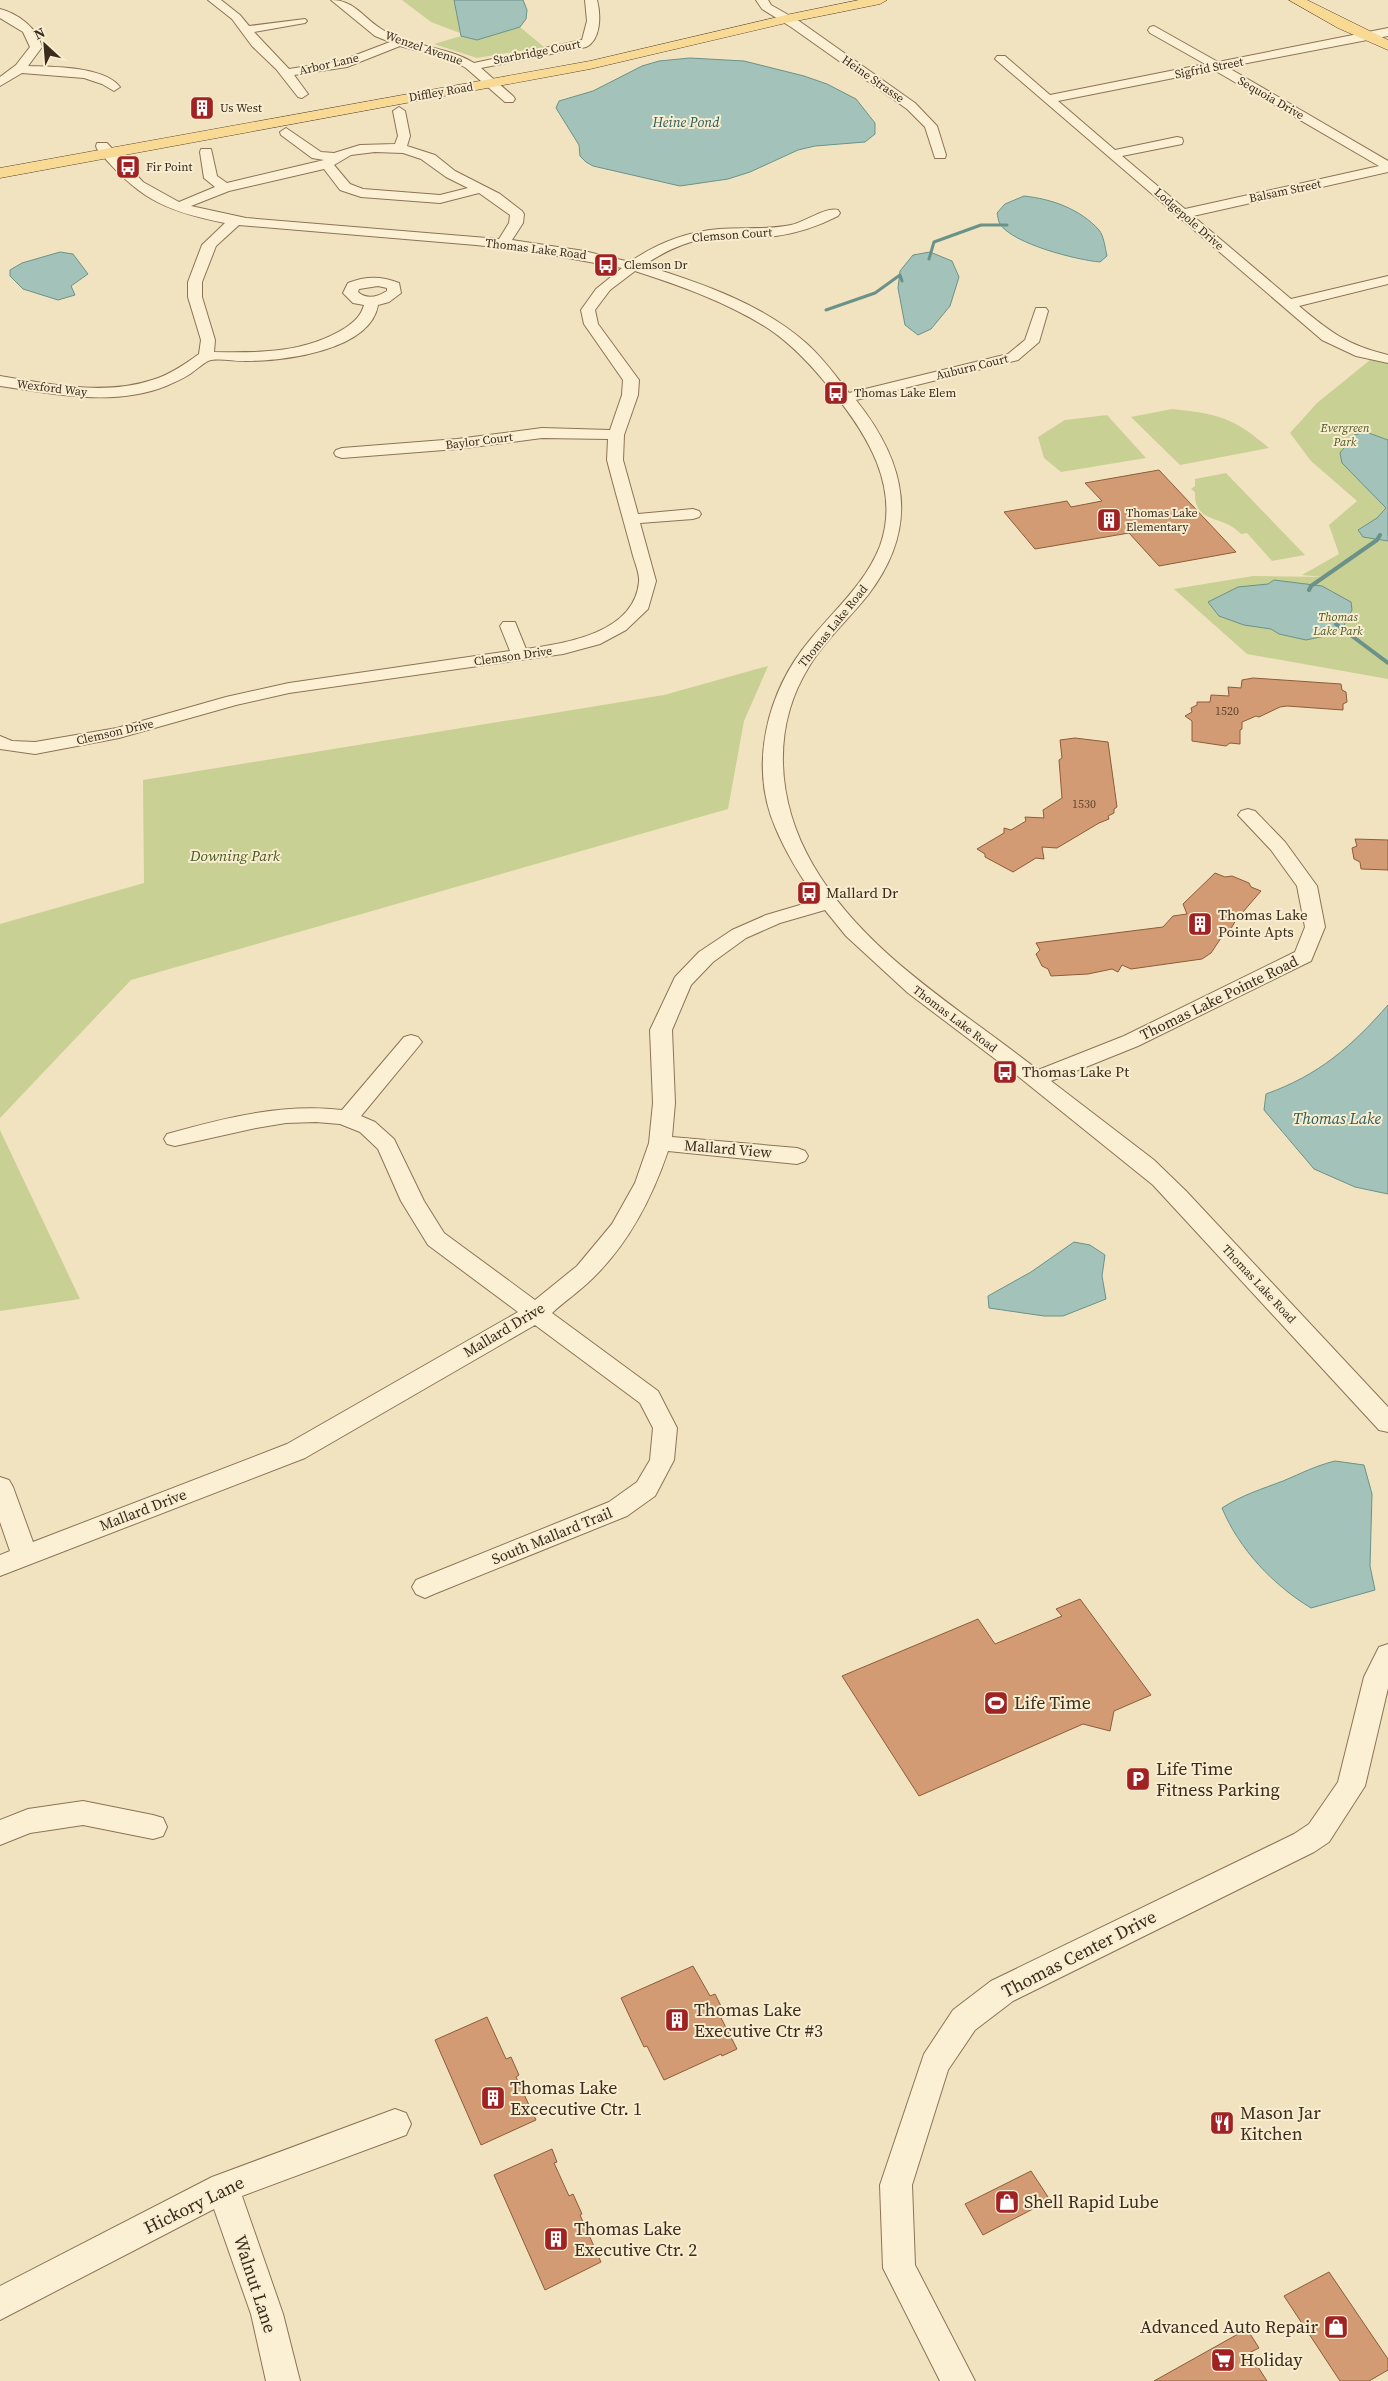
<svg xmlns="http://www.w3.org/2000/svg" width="1388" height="2381" font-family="'Source Serif 4',serif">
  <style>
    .green { fill: #c9d093 }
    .water { fill: #a3c3ba; stroke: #6a9288 }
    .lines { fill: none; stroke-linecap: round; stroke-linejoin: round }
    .stream-far1 { stroke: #6a9288; stroke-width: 3 }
    .stream { stroke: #6a9288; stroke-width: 4 }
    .building { fill: #d39b73; stroke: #8d5c3a }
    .minor-casing { stroke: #8c7356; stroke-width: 2 }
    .major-casing { stroke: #59412b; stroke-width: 1 }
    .minor { fill: #fbf0d4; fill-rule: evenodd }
    .major { fill: #f8da95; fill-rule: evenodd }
    .labels { text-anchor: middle; stroke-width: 4; stroke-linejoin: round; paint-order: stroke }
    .far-street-label { font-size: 12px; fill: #3b2b1c; stroke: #f8edd0 }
    .far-poi-label { font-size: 12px; fill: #3b2b1c; stroke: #f8edd0; text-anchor: start }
    .far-park-label { font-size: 12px; font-style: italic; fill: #4a5921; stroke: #f8edd0 }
    .number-label { font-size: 12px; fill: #614732 }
    .far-water-label { font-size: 14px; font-style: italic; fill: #2a5c59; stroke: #f8edd0 }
    .park-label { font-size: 15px; font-style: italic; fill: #4a5921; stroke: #f8edd0 }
    .poi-label { font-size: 15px; fill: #3b2b1c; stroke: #f8edd0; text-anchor: start }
    .street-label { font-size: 15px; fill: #3b2b1c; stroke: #f8edd0 }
    .water-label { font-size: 16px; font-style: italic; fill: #2a5c59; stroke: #f8edd0 }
    .near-poi-label { font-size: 18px; fill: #3b2b1c; stroke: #f8edd0; text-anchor: start }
    .near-street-label { font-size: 18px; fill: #3b2b1c; stroke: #f8edd0 }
  </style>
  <rect width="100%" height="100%" fill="#f1e3c0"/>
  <path class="green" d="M402,0H454L460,33L431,22Z
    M520,27L544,47L477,58L434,44L461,36L477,40Z
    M1375,356L1388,358V679L1247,654L1174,589L1253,576L1323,577L1302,575L1339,554L1329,525L1357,501L1311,461L1290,433L1317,403Z
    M1172,409C1218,414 1233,417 1269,448L1180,465L1131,417Z
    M1107,415L1146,458L1061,472L1044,458L1038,437L1065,420Z
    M1226,473L1305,555L1272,561L1247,533L1241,534C1223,514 1194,525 1195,492L1191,489L1195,486V479Z
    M768,666L744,721L728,809L131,980L0,1118V924L144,883L143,780L664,695Z
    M0,1130L80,1299L0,1311Z"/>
  <path class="water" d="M454,0H523L527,10L526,19L520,27L477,40L461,36Z
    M690,58L744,61L804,76L827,84L856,99L875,123V134L865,142L815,146L798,150L750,172L728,179L680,186L593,166L586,162L580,156L579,145L556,108L559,101L593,91L642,66L659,61Z
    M1024,196C1052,199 1080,209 1099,230C1104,236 1105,248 1107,256L1100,262C1077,260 1013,244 1000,224C998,221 998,216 997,213L1005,204Z
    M60,252L73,254L88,274L71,286L75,295L58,300L23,289L10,276V270L22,263Z
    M930,252L952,261L959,277L950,306L931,329L918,335L905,325L898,288L900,271L913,255Z
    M1366,432L1388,440V541L1363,537L1358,530L1377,518L1386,508L1342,463L1340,453L1354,435Z
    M1274,580L1322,586L1351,602L1352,610L1343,627L1334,634L1306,640L1279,634L1271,629L1244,625L1219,616L1208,602L1238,587L1268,584Z
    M1388,1005V1194L1355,1187L1314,1169L1264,1110L1266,1094C1319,1075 1351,1047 1388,1005Z
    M1074,1242L1090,1245L1105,1255L1102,1276L1106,1299L1063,1316H1044L989,1308L988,1296L1031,1272Z
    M1335,1461L1364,1465L1372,1494L1370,1566L1375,1590L1311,1608C1273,1585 1239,1549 1222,1508C1242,1495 1262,1489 1283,1481C1302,1473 1315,1466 1335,1461Z"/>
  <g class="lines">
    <path class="stream-far1" d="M929,259L934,242L981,225H1007
      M826,310L875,293L900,275L902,281"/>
    <path class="stream" d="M1309,590L1311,586L1377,540L1380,535
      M1336,624L1388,663"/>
  </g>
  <path class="building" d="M1159,470L1236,552L1159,566L1129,533L1035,549L1004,512L1067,501L1071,507L1102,501L1085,483Z
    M1253,678L1341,684L1342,690L1346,692L1347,702L1343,704V710L1287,706L1280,707L1259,717L1256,716L1242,722V729L1240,730V744L1230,743L1226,746L1192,741V721L1185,716L1192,712L1191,708L1197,705V702H1210L1211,695L1229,696L1228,687L1241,688L1242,680Z
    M1075,738L1108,742L1117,807L1114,809V813L1108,816L1109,819L1099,823L1057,848L1042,847L1044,859L1036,858L1013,872L985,857V854L977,849L1004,833V828L1011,830L1026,821L1025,817L1044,818L1043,810L1062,798L1059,760L1062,758L1060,740Z
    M1355,839L1388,840V870L1361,869L1360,862L1354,859L1352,848L1357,846Z
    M1215,873L1225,877L1232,876L1249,883L1251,887L1261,891L1236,920L1229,932H1225L1211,953L1202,959L1131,969L1122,965L1118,972L1112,969L1088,974L1051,976L1048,969L1042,966L1036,954L1040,950L1036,943L1163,927L1173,916L1187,914L1183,904Z
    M1080,1599L1151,1695L1114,1711L1110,1731L1083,1724L919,1796L842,1676L978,1619L995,1644L1062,1616L1056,1609Z
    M693,1966L710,1996L715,1994L722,2008L717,2010L737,2049L722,2056L721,2054L664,2080L647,2046L644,2047L621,1998Z
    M487,2017L506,2059L511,2057L519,2075L516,2077L536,2120L481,2145L435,2040Z
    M552,2149L557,2162L554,2163L569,2196L573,2194L582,2214L580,2215L601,2262L545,2290L494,2175Z
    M1031,2171L1050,2200L983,2235L965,2204Z
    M1329,2272L1388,2359V2370L1369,2381H1340L1284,2296Z
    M1247,2329L1259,2348L1249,2353L1267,2381H1154Z"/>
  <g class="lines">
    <defs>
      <path id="minor" d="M208,0H221L240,15L249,26L305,19L307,21L305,23L254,32L289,69L340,61L390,42L375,36L331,0C355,0 364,19 383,30C411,47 446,46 474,63L582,40L587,21L585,0H597C601,15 601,40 586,47L481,68L513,96L515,99L513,102H505L466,68L452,60L400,46L347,67L294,75L308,94L302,98L298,97L276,69L252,46L232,19Z
        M756,0H768L771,5L799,21L915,103L937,126L946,155L945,158H935L925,127L907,109L791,27L762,9Z
        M0,9C19,14 37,28 42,47L28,66C53,67 104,66 120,87L114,91L102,84L84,78L22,73L0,86V77L16,65L30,47L23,32L0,18Z
        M1154,26L1218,62L1388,28V36L1227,67L1388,161V172L1193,216L1291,299L1388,276V284L1299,306C1330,332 1347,345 1388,355V363L1356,356L1322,340L995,59L997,56H1005L1050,95L1205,64L1150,33L1148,30L1150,27ZM1214,70L1379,166L1185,209L1122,156L1182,144L1183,141L1182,138L1177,137L1115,150L1058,101Z
        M399,107L405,111L410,136L407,146L435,155L455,171L500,194L522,211L524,214L523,223L512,240L584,251L630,262C657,243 686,232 719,229C743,227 767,230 791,225C806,222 824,207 838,210L840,213L838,216C818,226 798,233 776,236C751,238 725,235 699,240C679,244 661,254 644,265C700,283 761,303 806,343C823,358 836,376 849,393L1008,354L1025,340L1036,308H1046L1048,311L1039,342L1018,360L856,400C907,464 920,527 868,595C849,619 826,639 810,665C770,728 777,803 813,865C864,953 959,1008 1038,1070L1124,1036L1295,952L1305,927L1297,886L1271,850L1238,815L1241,811L1248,809L1255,811L1285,842L1317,886L1325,927L1311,961L1138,1046L1051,1081L1154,1160L1186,1191L1388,1407V1432L1379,1430L1153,1185L1019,1077L908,993L846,936L825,910L780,923L746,938L713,962L691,985L672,1030L675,1103L672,1137L797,1148L805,1151L808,1156L805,1161L797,1164L668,1151C652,1198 629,1243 593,1278C580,1291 565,1301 552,1313L658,1391L677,1428L674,1460L655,1496L627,1516L434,1594L425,1598L416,1594L412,1587L416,1580L609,1502L637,1482L650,1460L653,1428L640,1403L535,1325L305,1458L0,1576V1555L10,1551L0,1522V1477L9,1480L13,1487L33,1542L287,1444L518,1312L428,1245L401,1201L378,1149L360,1132L340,1124L316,1122L286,1123L256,1128L175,1146L167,1144L164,1139L167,1134C224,1118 283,1103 342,1110L404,1037L411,1035L418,1037L422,1042L418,1047L361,1116L375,1122L394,1139L424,1201L444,1233L535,1300L577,1266L612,1224L635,1183L649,1143L653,1103L650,1030L675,977L699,952L732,930L766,915L817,900C801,877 787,855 776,829C748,766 767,691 810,640C835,609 865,584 880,546C901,488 867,434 832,391C813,367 794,346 769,329C727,302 681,286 635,271L610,290L595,310L598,324L639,380L638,395L624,435L623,460L638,514L693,509L699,511L701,514L699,517L693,519L640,523L656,581L648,609L626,630L600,644L563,654L289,693L236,705L119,738L35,754L0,749V736L12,741L35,742L117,728L226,697L289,683L510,651L500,626L503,622H515L526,649C567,643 634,633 639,582C640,573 634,561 632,552C624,522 615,491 607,460L608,439L542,438L457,449L342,458L336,456L334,453L336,450L342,448L457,439L542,428L610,430L622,395L623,380L584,324L581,310L596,289L622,268L530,251L476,245L239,225L216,246L202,282V297L215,340L214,352C259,353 305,353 345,328C354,322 361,316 364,305L353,303L343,293L348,283C366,276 381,276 399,283L401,293L389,302L378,305C370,351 283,361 246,361C236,362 218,357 208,361C202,364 196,370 190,374C183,379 174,382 166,386C114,407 53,394 0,386V376C49,384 104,396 152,380C169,375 184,365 199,354L201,340L188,297V282L202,245L225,223C163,211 137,197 97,149L96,146L97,143H107L143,182L179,202L215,187L204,178L200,152L201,149H211L217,176L227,183L324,160L312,158L281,135L280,132L286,128L321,152L334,153L360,145L395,144L398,136L393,111ZM375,152L403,153L421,159L446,177L468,188L440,195L363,189L350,184L334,165L351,155ZM324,169L340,190L361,197L440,203L479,193L510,215L509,223L499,239L246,218L191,206L229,191ZM378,286L387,288V291C377,297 367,300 358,292L359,289Z
        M1388,1644V1688L1365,1786L1329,1842L1314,1852L1013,2001L975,2030L948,2070L912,2185L915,2265L975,2381H940L883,2268L880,2185L924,2054L953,2010L991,1981L1294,1834L1309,1824L1338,1782L1364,1677L1379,1647Z
        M83,1801L153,1815L163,1818L167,1827L163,1836L153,1839L83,1825L30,1833L0,1845V1820L28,1809Z
        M395,2109L406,2113L411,2124L406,2135L242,2196L283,2314L300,2381H266L251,2314L214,2209L0,2320V2286L212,2177Z"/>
      <path id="major" d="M859,0H887L880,4L786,23L590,69L0,178V168L590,61L786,15Z
        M1289,0H1307L1388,40V50L1338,28Z"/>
    </defs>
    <use href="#minor" class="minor-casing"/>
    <use href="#major" class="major-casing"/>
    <use href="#minor" class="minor"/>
    <use href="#major" class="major"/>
  </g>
  <defs>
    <symbol id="building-square" viewBox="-11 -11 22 22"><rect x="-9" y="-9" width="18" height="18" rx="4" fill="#a02222" stroke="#f8edd0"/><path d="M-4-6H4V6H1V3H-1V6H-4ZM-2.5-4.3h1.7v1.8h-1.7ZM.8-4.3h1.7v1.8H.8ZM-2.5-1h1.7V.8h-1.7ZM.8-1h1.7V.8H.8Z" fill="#fff"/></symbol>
    <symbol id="bus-square" viewBox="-11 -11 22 22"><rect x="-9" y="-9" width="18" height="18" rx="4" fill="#a02222" stroke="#f8edd0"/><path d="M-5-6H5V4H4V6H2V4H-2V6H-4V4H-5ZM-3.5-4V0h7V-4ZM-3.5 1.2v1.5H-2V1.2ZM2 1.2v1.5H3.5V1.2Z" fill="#fff"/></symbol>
    <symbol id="stadium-square" viewBox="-11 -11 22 22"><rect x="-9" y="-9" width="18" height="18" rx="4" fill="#a02222" stroke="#f8edd0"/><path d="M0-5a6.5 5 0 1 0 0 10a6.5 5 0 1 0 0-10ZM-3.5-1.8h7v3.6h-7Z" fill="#fff"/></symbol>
    <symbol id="parking-square" viewBox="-11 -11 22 22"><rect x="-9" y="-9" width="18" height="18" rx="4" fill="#a02222" stroke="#f8edd0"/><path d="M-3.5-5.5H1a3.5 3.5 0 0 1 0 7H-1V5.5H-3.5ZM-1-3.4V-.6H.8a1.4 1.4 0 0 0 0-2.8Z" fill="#fff"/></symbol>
    <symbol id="restaurant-square" viewBox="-11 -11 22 22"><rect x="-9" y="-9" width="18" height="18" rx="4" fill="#a02222" stroke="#f8edd0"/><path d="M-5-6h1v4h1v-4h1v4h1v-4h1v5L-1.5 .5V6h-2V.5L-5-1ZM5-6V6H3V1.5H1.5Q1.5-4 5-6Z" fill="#fff"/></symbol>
    <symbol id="shop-square" viewBox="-11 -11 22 22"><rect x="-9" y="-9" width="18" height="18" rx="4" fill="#a02222" stroke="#f8edd0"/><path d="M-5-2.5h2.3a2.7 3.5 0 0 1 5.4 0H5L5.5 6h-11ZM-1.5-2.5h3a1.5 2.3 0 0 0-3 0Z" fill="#fff"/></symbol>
    <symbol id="supermarket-square" viewBox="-11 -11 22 22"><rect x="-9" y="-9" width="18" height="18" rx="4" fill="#a02222" stroke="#f8edd0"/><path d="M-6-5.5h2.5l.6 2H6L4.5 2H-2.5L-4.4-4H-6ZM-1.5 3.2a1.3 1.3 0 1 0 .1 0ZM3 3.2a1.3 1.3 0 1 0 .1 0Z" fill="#fff"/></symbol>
  </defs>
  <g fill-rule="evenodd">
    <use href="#building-square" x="188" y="94" width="28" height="28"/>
    <use href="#bus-square" x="114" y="153" width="28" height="28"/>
    <use href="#bus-square" x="592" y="251" width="28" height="28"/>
    <use href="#bus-square" x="822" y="379" width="28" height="28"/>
    <use href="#building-square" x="1095" y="506" width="28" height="28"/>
    <use href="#bus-square" x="795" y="879" width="28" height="28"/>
    <use href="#building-square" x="1186" y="910" width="28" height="28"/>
    <use href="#bus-square" x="991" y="1058" width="28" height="28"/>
    <use href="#stadium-square" x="982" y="1689" width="28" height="28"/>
    <use href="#parking-square" x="1124" y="1765" width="28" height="28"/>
    <use href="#building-square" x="663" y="2006" width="28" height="28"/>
    <use href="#building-square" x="479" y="2084" width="28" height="28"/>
    <use href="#restaurant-square" x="1208" y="2109" width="28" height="28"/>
    <use href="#shop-square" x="993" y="2188" width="28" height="28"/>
    <use href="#building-square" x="542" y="2225" width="28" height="28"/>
    <use href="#shop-square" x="1322" y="2313" width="28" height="28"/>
    <use href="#supermarket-square" x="1209" y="2346" width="28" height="28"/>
  </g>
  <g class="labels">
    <g class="far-street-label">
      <text transform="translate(424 48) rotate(19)" y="4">Wenzel Avenue</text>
      <text transform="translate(537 52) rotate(-11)" y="4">Starbridge Court</text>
      <text transform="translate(329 64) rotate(-13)" y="4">Arbor Lane</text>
      <text transform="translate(1209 68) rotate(-11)" y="4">Sigfrid Street</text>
      <text transform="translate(873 79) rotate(35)" y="4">Heine Strasse</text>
      <text transform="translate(441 92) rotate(-10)" y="4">Diffley Road</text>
      <text transform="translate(1271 98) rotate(30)" y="4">Sequoia Drive</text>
      <text transform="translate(1285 191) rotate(-12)" y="4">Balsam Street</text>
      <text transform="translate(1189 219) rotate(41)" y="4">Lodgepole Drive</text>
      <text transform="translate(732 235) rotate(-4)" y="4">Clemson Court</text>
      <text transform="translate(536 249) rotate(7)" y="4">Thomas Lake Road</text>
      <text transform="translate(972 367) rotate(-14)" y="4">Auburn Court</text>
      <text transform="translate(52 388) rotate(7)" y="4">Wexford Way</text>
      <text transform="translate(479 441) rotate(-7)" y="4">Baylor Court</text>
      <text transform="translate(833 626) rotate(-51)" y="4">Thomas Lake Road</text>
      <text transform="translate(513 656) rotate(-8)" y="4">Clemson Drive</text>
      <text transform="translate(115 732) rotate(-13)" y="4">Clemson Drive</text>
      <text transform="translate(955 1019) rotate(37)" y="4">Thomas Lake Road</text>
      <text transform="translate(1259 1284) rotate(47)" y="4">Thomas Lake Road</text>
    </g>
    <g class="far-poi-label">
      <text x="220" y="112">Us West</text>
      <text x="146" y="171">Fir Point</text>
      <text x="624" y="269">Clemson Dr</text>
      <text x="854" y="397">Thomas Lake Elem</text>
      <text x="1126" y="517">Thomas Lake<tspan x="1126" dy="14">Elementary</tspan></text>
    </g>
    <g class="far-park-label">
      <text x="1345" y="432">Evergreen<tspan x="1345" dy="14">Park</tspan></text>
      <text x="1338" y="621">Thomas<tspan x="1338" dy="14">Lake Park</tspan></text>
    </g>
    <g class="number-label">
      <text x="1227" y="715">1520</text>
      <text x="1084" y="808">1530</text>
    </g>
    <g class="far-water-label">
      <text x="686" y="127">Heine Pond</text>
    </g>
    <g class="park-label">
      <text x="235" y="861">Downing Park</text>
    </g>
    <g class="poi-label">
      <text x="826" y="898">Mallard Dr</text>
      <text x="1218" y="920">Thomas Lake<tspan x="1218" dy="17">Pointe Apts</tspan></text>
      <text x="1022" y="1077">Thomas Lake Pt</text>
    </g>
    <g class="street-label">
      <text transform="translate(1219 998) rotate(-26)" y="5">Thomas Lake Pointe Road</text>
      <text transform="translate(728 1149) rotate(5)" y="5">Mallard View</text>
      <text transform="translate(504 1330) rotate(-31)" y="5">Mallard Drive</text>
      <text transform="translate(143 1510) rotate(-21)" y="5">Mallard Drive</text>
      <text transform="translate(552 1536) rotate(-22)" y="5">South Mallard Trail</text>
    </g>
    <g class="water-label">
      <text x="1337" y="1124">Thomas Lake</text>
    </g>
    <g class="near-poi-label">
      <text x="1014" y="1709">Life Time</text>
      <text x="1156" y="1775">Life Time<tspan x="1156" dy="21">Fitness Parking</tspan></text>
      <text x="694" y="2016">Thomas Lake<tspan x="694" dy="21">Executive Ctr #3</tspan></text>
      <text x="510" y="2094">Thomas Lake<tspan x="510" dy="21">Excecutive Ctr. 1</tspan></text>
      <text x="1240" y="2119">Mason Jar<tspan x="1240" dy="21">Kitchen</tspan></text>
      <text x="1024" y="2208">Shell Rapid Lube</text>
      <text x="574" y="2235">Thomas Lake<tspan x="574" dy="21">Executive Ctr. 2</tspan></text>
      <text x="1318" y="2333" text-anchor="end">Advanced Auto Repair</text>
      <text x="1240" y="2366">Holiday</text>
    </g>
    <g class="near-street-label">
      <text transform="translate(1079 1954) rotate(-27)" y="6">Thomas Center Drive</text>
      <text transform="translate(194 2205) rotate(-26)" y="6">Hickory Lane</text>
      <text transform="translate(255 2284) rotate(72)" y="6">Walnut Lane</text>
    </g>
  </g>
  <g transform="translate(45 45) rotate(334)" stroke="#f8edd0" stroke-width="4" paint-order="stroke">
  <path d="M0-4L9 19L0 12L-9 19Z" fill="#3b2b1c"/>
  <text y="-8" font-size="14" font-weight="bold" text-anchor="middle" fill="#3b2b1c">N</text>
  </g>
</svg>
